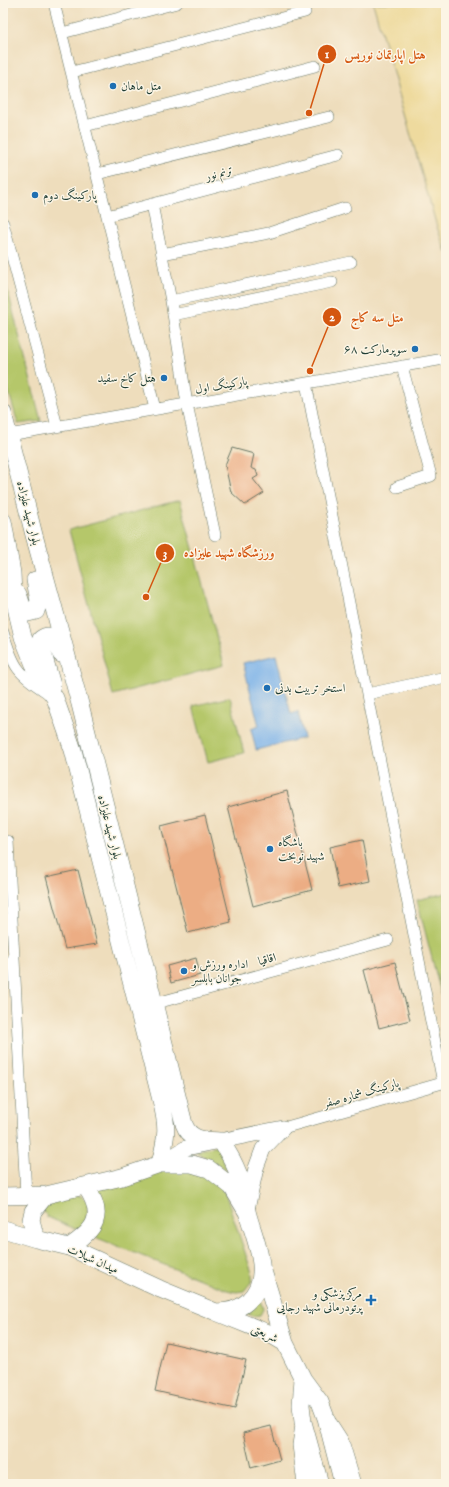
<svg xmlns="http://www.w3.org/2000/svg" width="449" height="1487" font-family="'IM FELL English',Amiri,serif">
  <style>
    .green { fill: #b5c76a; stroke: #6a824f }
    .sand { fill: #eeda9e; stroke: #868c69 }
    .water { fill: #79b1e9; stroke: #4c778e }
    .building { fill: #ecad84 }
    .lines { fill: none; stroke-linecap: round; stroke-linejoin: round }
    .minor-casing { stroke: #677564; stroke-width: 12 }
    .secondary-casing { stroke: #677564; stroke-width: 16 }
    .primary-casing { stroke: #677564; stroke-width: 18 }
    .minor { stroke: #fff; stroke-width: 11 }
    .secondary { stroke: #fff; stroke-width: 15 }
    .primary { stroke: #fff; stroke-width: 17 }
    .poi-dot { fill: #1f6fb2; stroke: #fcf5e5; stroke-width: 1.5 }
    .labels { text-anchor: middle; stroke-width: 3; stroke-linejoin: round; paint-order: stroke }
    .poi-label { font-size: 12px; fill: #1f3d34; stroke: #fcf5e5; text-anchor: start }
    .street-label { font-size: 12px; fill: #1f3d34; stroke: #fcf5e5 }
    .leader { fill: none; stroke: #d45610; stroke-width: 1.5 }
    .callout-dot { fill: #d45610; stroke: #fcf5e5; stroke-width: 1.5 }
    .mark-label { font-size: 12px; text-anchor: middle; font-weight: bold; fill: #fff }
    .callout-label { font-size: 13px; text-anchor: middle; font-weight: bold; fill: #d45610; stroke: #fcf5e5; stroke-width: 3; stroke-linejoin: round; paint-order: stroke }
  </style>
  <rect width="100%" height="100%" fill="#fcf5e5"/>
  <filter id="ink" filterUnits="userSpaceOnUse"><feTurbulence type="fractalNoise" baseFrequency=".025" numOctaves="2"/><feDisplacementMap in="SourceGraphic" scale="8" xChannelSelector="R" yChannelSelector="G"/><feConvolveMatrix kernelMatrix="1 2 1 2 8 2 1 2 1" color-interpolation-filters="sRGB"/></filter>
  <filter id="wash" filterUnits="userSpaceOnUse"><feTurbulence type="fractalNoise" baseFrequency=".012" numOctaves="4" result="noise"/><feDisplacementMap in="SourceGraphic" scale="16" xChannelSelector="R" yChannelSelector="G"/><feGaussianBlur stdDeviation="0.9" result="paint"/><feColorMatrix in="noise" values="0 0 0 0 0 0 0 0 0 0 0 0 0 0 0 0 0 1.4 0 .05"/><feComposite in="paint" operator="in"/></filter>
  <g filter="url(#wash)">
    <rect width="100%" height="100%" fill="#eeddbc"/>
    <path class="green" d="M3,272L41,421L18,424L3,372Z
      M180,500L224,665L113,695L69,530Z
      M230,697L244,753L208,762L193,706Z
      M446,893V1013L417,900Z
      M217,1146L228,1171L195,1151Z
      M192,1167L223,1187L252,1273V1281L244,1291L236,1292L227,1290L90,1235L94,1188L165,1169Z
      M74,1195L81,1196L88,1202C88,1212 87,1224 78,1230L47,1217L43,1210L47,1203Z
      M260,1299L263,1309L260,1315L253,1316L244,1312Z"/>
    <path class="sand" d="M373,3H446V252L437,227Z"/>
    <path class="water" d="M276,655L291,714L298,712L304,738L256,750L251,729L259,726L243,663Z"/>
    <g id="blocks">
      <path class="building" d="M232,448L254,454L251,468L256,470L258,476L253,479L264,493L245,505L231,492L225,465Z
        M287,791L312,890L253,906L228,807Z
        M205,815L231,922L188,933L161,826Z
        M362,840L370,881L338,888L330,847Z
        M78,870L97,944L65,949L46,877Z
        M196,958L200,975L171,983L167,966Z
        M395,962L410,1020L379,1028L364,970Z
        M166,1342L246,1360L235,1409L155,1391Z
        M271,1426L280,1460L251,1468L243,1433Z"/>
    </g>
  </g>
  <g filter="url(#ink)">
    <use href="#blocks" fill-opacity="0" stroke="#677564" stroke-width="1"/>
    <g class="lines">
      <defs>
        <path id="minor" d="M54,3L155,409
          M62,33L177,3
          M72,72L305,12
          M85,126L315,66
          M97,174L329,117
          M152,204L171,301L187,404L215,535
          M107,216L338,155
          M3,223L57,426
          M162,254L269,233L345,208
          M171,301L351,262
          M173,315L332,282
          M306,383L443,1083
          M9,435L438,360
          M397,487L431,476L402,366
          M3,632C13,667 18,674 48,693
          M367,694L446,677
          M8,841L26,1195
          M3,962H14
          M153,1004L388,940
          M283,1128L446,1082"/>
        <path id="secondary" d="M160,1164L186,1148L283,1128
          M247,1209L256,1168L263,1149L283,1128
          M330,1424L341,1441L354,1484
          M303,1425L300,1445L305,1484"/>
        <path id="primary" d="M3,413L34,535L80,704L184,1124C190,1141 206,1140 221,1141C229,1154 237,1167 241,1182C244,1193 245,1204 248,1215C256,1244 274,1278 247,1302C238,1310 227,1312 216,1312L160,1289L69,1247L36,1239L31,1220L33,1211L46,1195L122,1177L160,1164H192L209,1169L232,1187L247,1212
          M3,521L12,573L13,595L23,637L37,672L55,698L73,750L161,1100C168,1128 167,1135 160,1164
          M18,594L24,611L28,613L36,611L39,601L35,580
          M52,685L42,650L41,639C54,630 58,644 61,654
          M3,1196L46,1195
          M3,1229L36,1239
          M69,1247C95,1230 106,1216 86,1187
          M263,1271L285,1343L303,1379L320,1402L326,1418L343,1484
          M216,1312L268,1333L285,1343
          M303,1379L301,1405L303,1422L320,1484"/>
      </defs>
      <use href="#minor" class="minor-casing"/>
      <use href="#secondary" class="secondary-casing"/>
      <use href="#primary" class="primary-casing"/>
      <use href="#minor" class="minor"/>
      <use href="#secondary" class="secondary"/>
      <use href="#primary" class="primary"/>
    </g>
  </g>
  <g class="poi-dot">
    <circle cx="113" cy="86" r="4"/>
    <circle cx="35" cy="195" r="4"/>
    <circle cx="415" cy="349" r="4"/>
    <circle cx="164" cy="378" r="4"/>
    <circle cx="267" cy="688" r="4"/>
    <circle cx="270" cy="849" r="4"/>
    <circle cx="184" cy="971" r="4"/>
    <path d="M369 1294h4v4h4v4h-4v4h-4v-4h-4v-4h4z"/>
  </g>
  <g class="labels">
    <g class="poi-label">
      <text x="121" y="90">متل ماهان</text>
      <text x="43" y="199">پارکینگ دوم</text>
      <text x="407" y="353" text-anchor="end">سوپرمارکت ۶۸</text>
      <text x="156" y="382" text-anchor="end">هتل کاخ سفید</text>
      <text x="275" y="692">استخر تربیت بدنی</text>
      <text x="278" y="846">باشگاه<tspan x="278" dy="14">شهید نوبخت</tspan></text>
      <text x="192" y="968">اداره ورزش و<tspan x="192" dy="14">جوانان بابلسر</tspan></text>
      <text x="362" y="1297" text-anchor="end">مرکز پزشکی و<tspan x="362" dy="14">پرتودرمانی شهید رجایی</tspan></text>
    </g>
    <g class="street-label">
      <text transform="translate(219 173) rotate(-15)" y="4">ترنم نور</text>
      <text transform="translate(221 385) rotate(-10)" y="4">پارکینگ اول</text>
      <text transform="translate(29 513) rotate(76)" y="4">بلوار شهید علیزاده</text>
      <text transform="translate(110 827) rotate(76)" y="4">بلوار شهید علیزاده</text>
      <text transform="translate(267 959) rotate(-15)" y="4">اقاقیا</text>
      <text transform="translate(361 1093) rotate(-16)" y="4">پارکینگ شماره صفر</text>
      <text transform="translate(93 1259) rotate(24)" y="4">میدان شیلات</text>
      <text transform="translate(265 1333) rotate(26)" y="4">شریعتی</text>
    </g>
  </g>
  <path class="leader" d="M309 113L327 54M310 371L332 317M146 597L165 553"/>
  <g class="callout-dot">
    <circle cx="309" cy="113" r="4"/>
    <circle cx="310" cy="371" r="4"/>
    <circle cx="146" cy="597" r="4"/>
    <circle cx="327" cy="54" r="10"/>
    <circle cx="332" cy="317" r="10"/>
    <circle cx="165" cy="553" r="10"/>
  </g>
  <g class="mark-label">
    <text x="327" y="58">1</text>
    <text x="332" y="321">2</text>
    <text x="165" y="557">3</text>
  </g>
  <g class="callout-label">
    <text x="385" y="59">هتل اپارتمان نوريس</text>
    <text x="377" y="322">متل سه کاج</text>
    <text x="229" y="557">ورزشگاه شهید علیزاده</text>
  </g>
  <rect width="449" height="1487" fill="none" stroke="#fcf5e5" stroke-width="16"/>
</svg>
